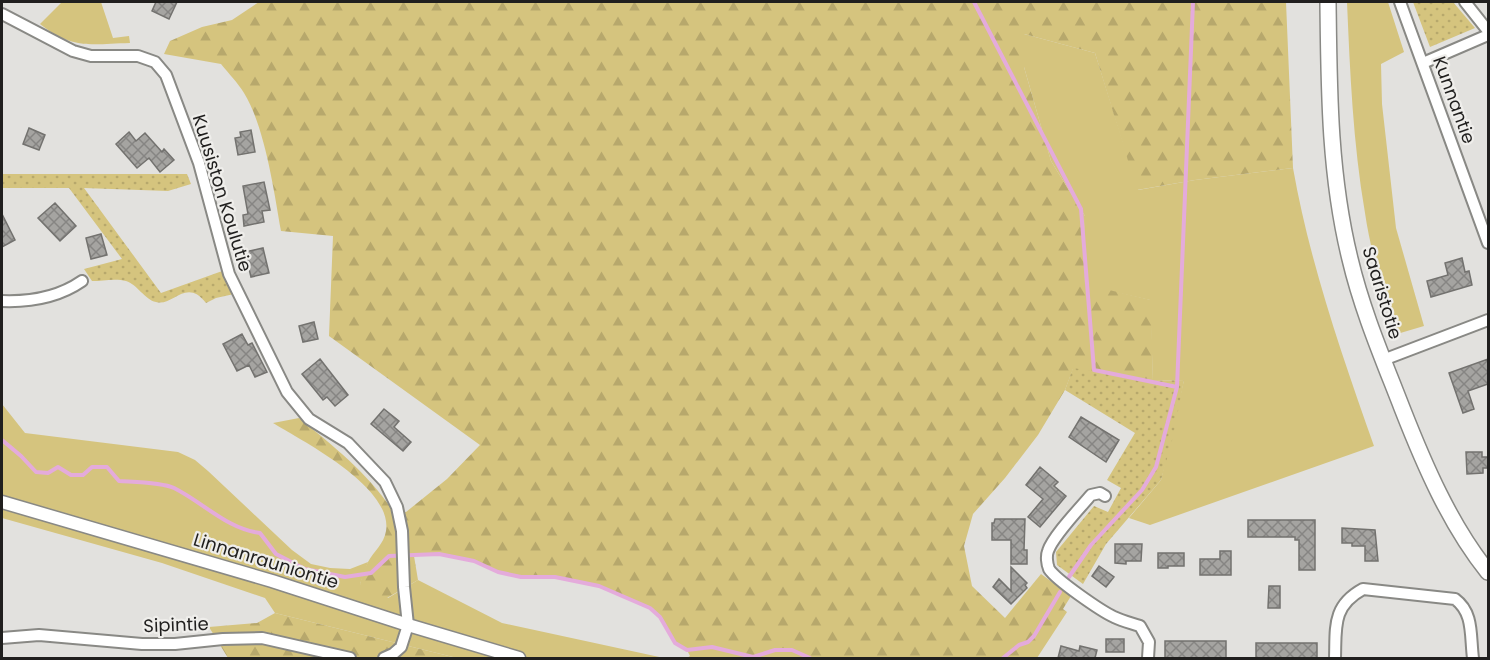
<svg xmlns="http://www.w3.org/2000/svg" width="1490" height="660" font-family="Poppins,sans-serif">
  <style>
    .grass { fill: #d5c47e }
    .forest { fill: url(#forest-firs) }
    .park { fill: url(#park-dots) }
    .lines { fill: none; stroke-linecap: round; stroke-linejoin: round }
    .stream { stroke: #e4abdb; stroke-width: 4 }
    .building { fill: url(#building-cross-hatch); stroke: #73726f; stroke-width: 1.5 }
    .minor-casing { stroke: #898985; stroke-width: 14 }
    .tertiary-casing { stroke: #898985; stroke-width: 15 }
    .secondary-casing { stroke: #898985; stroke-width: 18 }
    .minor { stroke: #fff; stroke-width: 10 }
    .tertiary { stroke: #fff; stroke-width: 12 }
    .secondary { stroke: #fff; stroke-width: 15 }
    .labels { text-anchor: middle; stroke-width: 4.5; stroke-linejoin: round; paint-order: stroke }
    .street-label { font-size: 18px; fill: #201f1e; stroke: #efeeeb }
  </style>
  <defs>
    <pattern id="forest-firs" width="22" height="20" patternUnits="userSpaceOnUse" patternTransform="scale(1.5)"><rect width="22" height="20" fill="#d5c47e"/><path d="M5 1l3.5 6h-7zM16 11l3.5 6h-7z" fill="#b7a86c"/></pattern>
    <pattern id="park-dots" width="8" height="8" patternUnits="userSpaceOnUse" patternTransform="scale(1.5)"><rect width="8" height="8" fill="#d5c47e"/><path d="M2 2h.1M6 6h.1" fill="none" stroke="#b7a86c" stroke-width="1.8" stroke-linecap="round"/></pattern>
    <pattern id="building-cross-hatch" width="8" height="8" patternUnits="userSpaceOnUse" patternTransform="scale(1.5)"><rect width="8" height="8" fill="#a5a4a1"/><path d="M0 0l8 8M0 8l8-8" fill="none" stroke="#868583"/></pattern>
  </defs>
  <rect width="100%" height="100%" fill="#e2e1de"/>
  <path class="grass" d="M62,2H101L113,38L129,36L130,43C90,44 73,50 40,24Z
    M1347,2H1388L1404,52L1381,64L1382,104L1396,228L1424,326L1397,334C1384,295 1371,254 1365,213C1353,143 1350,72 1347,2Z
    M1024,34L1095,53L1138,190L1195,180L1293,168C1310,264 1342,355 1374,446L1150,525L1129,518L1161,480L1184,380L1153,381L1150,300L1084,285L1085,216L1051,161L1024,67Z
    M2,404L25,433L178,452L195,460L208,471L292,550L311,564L330,568L350,569L368,562L360,584L388,598L418,580L502,623L664,658H457L275,613L265,598L162,563L2,518Z
    M712,647C723,649 744,657 754,656C775,654 785,641 804,658H687L690,656L687,650Z"/>
  <path class="forest" d="M259,2H1286L1293,168L1195,180L1137,190L1095,53L1024,34V67L1051,161L1085,216L1084,284L1151,300L1153,381L1073,369L1065,390L1038,435L1005,478L973,514L964,546L972,586L1005,618L1041,574L1071,596L1063,609L1067,612L1037,658H804L792,650H775L753,657L712,647L687,650L675,643L660,617L650,608L599,586L555,577H521L498,572L474,561L439,554L414,556L418,580L387,598L369,600L360,584C362,577 364,569 368,562C374,551 384,544 386,531C393,487 304,442 273,423L299,418C333,446 368,473 393,511L406,512L447,479L480,445L329,336L333,236L281,231C274,191 265,127 244,93C238,83 229,74 221,64L164,54L170,41L202,27L232,20Z
    M275,613L457,658H228L209,627L257,623Z"/>
  <path class="park" d="M1413,2H1453L1475,28L1430,47Z
    M2,174H187L191,184L168,191L84,188L161,293L225,270L234,294L216,298L206,303C186,277 173,307 156,302C145,300 137,284 126,281C116,278 102,281 92,281L84,269L122,259L69,188H2Z
    M1073,368L1153,381L1184,380L1173,437L1161,480L1106,544L1083,584L1057,565L1056,552L1094,506L1108,512L1121,488L1107,480L1135,433L1065,390Z"/>
  <g class="lines">
    <path class="stream" d="M974,2L1081,209L1094,370L1177,387
      M2,440L21,456L36,472L48,473L58,467L71,475H83L92,467H107L119,481C134,482 161,482 174,488C204,503 227,529 260,533L276,554L305,569L345,577L371,573L389,556L439,554L474,561L498,572L521,577H555L599,586L650,608L660,617L675,643L687,650L712,647L753,657L775,650H792L810,658
      M1069,577L1091,545L1142,490L1156,467L1177,387L1193,2
      M1003,658L1019,645L1028,642L1034,636L1060,592"/>
  </g>
  <path class="building" d="M156,2H177L169,19L152,11Z
    M29,128L45,135L39,150L23,144Z
    M251,130L255,152L238,155L235,138L241,137L240,132Z
    M129,132L136,141L145,133L162,152L164,149L174,160L160,172L149,158L137,168L116,144Z
    M264,182L270,210L262,211L264,222L244,226L243,215L248,214L243,186Z
    M55,203L76,226L60,241L38,218Z
    M2,214L15,240L2,247Z
    M101,234L107,255L91,259L86,238Z
    M263,248L269,273L251,277L245,252Z
    M1462,258L1465,272L1469,271L1472,285L1431,297L1427,281L1448,275L1445,263Z
    M314,322L318,339L303,342L299,326Z
    M242,334L248,345L252,343L267,372L255,377L249,365L237,371L223,344Z
    M320,359L348,395L335,406L327,397L323,400L302,374Z
    M1488,359V384L1468,391L1474,409L1463,413L1449,373Z
    M384,409L399,421L394,427L411,442L403,451L371,424Z
    M1081,417L1119,440L1106,462L1069,437Z
    M1466,452H1482V457H1488V468H1483V473L1467,474Z
    M1040,467L1058,482L1054,486L1066,496L1040,527L1028,517L1043,499L1026,485Z
    M995,519H1025L1024,550H1027V564H1011V540H992V523H994Z
    M1248,520H1315V570H1299V540H1295V537H1248Z
    M1342,528L1375,530L1378,561H1365V546H1352V543H1342Z
    M1115,544H1142L1141,561H1126V564L1115,563Z
    M1220,551H1231V575H1200V559H1220Z
    M1158,553H1184V566H1168V568H1158Z
    M1099,566L1114,577L1106,587L1092,576Z
    M1011,567L1027,583L1025,585L1027,588L1011,604L993,587L999,579L1011,591Z
    M1269,586H1280V608H1268Z
    M1106,639H1124V652H1106Z
    M1165,641H1226V658H1165Z
    M1256,643H1317V658H1256Z
    M1061,646L1079,651L1080,646L1097,650L1095,658H1058Z"/>
  <g class="lines">
    <defs>
      <path id="minor" d="M1400,2L1488,243
        M1465,2L1488,31
        M2,14L73,51L91,56H138L155,62L166,75L199,163L229,274L287,392L309,419L348,443L385,482L397,507L402,531L404,587L408,625L401,647L393,654L384,658
        M1423,63L1488,35
        M2,301C29,302 59,297 82,281
        M1383,360L1488,320
        M1105,496L1100,493L1091,495C1080,508 1053,536 1048,551C1046,556 1047,564 1049,569C1056,580 1101,611 1114,617C1122,621 1131,623 1140,626L1149,642L1148,658
        M2,638L39,635L142,644H175L223,639L262,638L350,658
        M1335,658C1336,627 1332,606 1363,589L1455,599C1474,613 1470,636 1473,658"/>
      <path id="tertiary" d="M2,502L272,581L408,625L519,658"/>
      <path id="secondary" d="M1328,2C1329,88 1329,174 1350,259C1362,310 1383,359 1402,408C1424,464 1450,525 1488,572"/>
    </defs>
    <use href="#minor" class="minor-casing"/>
    <use href="#tertiary" class="tertiary-casing"/>
    <use href="#secondary" class="secondary-casing"/>
    <use href="#minor" class="minor"/>
    <use href="#tertiary" class="tertiary"/>
    <use href="#secondary" class="secondary"/>
  </g>
  <g class="labels">
    <g class="street-label">
      <text transform="translate(1454 100) rotate(70)" y="6">Kunnantie</text>
      <text transform="translate(222 193) rotate(73)" y="6">Kuusiston Koulutie</text>
      <text transform="translate(1382 293) rotate(73)" y="6">Saaristotie</text>
      <text transform="translate(266 561) rotate(17)" y="6">Linnanrauniontie</text>
      <text transform="translate(176 625) rotate(-2)" y="6">Sipintie</text>
    </g>
  </g>
  <rect width="1490" height="660" fill="none" stroke="#201f1e" stroke-width="6"/>
</svg>
